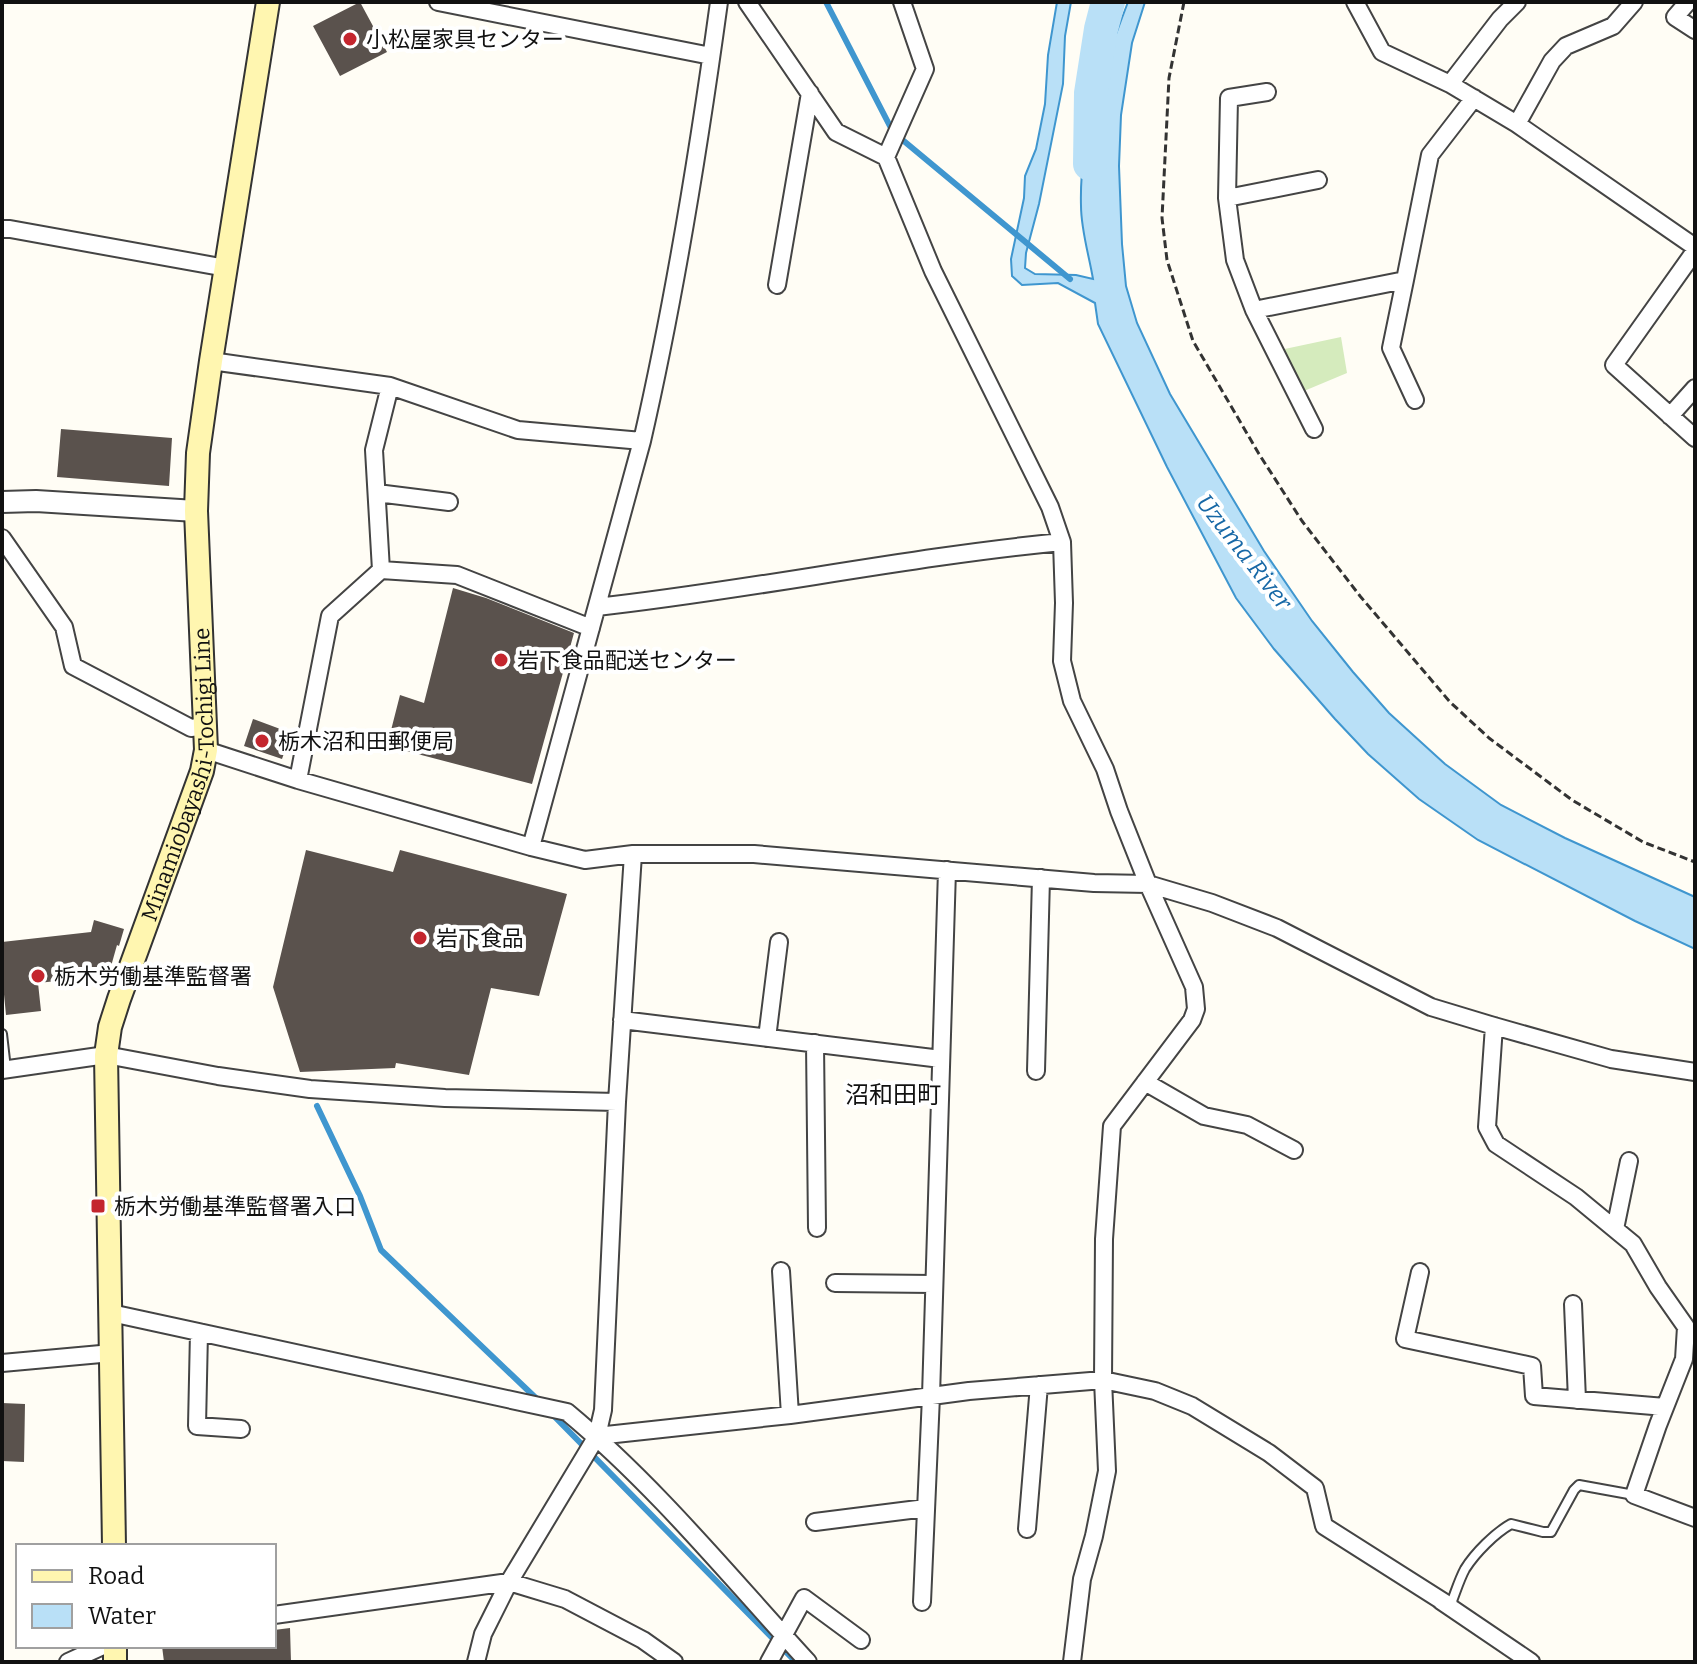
<svg xmlns="http://www.w3.org/2000/svg" width="1697" height="1664" font-family="Bitter,'Noto Sans JP',serif">
  <style>
    .green { fill: #d5ebbd }
    .water { fill: #b9e0f7; stroke: #3f96cf; stroke-width: 2 }
    .lines { fill: none; stroke-linecap: round; stroke-linejoin: round }
    .stream { stroke: #3f96cf; stroke-width: 6 }
    .river { stroke: #b9e0f7; stroke-width: 34 }
    .building { fill: #5a524d }
    .service-casing { stroke: #444; stroke-width: 12 }
    .minor-casing { stroke: #444; stroke-width: 20 }
    .tertiary-casing { stroke: #444; stroke-width: 24 }
    .secondary-casing { stroke: #333; stroke-width: 26 }
    .path { stroke: #333; stroke-width: 3; stroke-dasharray: 8 4; stroke-linecap: butt }
    .service { stroke: #fff; stroke-width: 8 }
    .minor { stroke: #fff; stroke-width: 16 }
    .tertiary { stroke: #fff; stroke-width: 20 }
    .secondary { stroke: #fff6b0; stroke-width: 22 }
    .poi-dot { fill: #c4262e; stroke: #fff; stroke-width: 3 }
    .labels { text-anchor: middle; stroke-width: 8; stroke-linejoin: round; paint-order: stroke }
    .poi-label { font-size: 22px; fill: #111; stroke: #fff; text-anchor: start }
    .street-label { font-size: 22px; fill: #111; stroke: #fff }
    .water-label { font-size: 24px; font-style: italic; fill: #1768a6; stroke: #fff }
    .neighbourhood-label { font-size: 24px; fill: #111; stroke: #fff }
  </style>
  <rect width="100%" height="100%" fill="#fffdf5"/>
  <path class="green" d="M1341,337L1347,373L1304,391L1280,350Z"/>
  <path class="water" d="M1057,2H1071L1065,36L1063,84L1039,204L1026,253L1025,268L1035,274L1076,275L1093,279C1089,255 1081,230 1081,206C1079,135 1103,67 1128,2H1145L1132,43L1121,115L1119,166L1122,244L1126,286L1137,323L1170,394L1264,551L1312,621L1353,672L1389,713L1445,764L1501,805L1565,838L1695,897V949L1635,921L1478,840L1419,799L1368,754L1335,719L1274,649L1236,598L1167,467L1098,324L1095,303L1058,283L1022,285L1012,276L1011,259L1024,198L1025,176L1036,149L1045,104L1048,55Z"/>
  <g class="lines">
    <path class="stream" d="M826,2L893,132L1070,279
      M317,1106L360,1196L381,1250L539,1401
      M550,1412L796,1662"/>
    <path class="river" d="M1090,164L1091,93L1101,29L1108,2"/>
  </g>
  <path class="building" d="M360,2L387,52L340,76L313,26Z
    M61,429L172,438L169,486L57,477Z
    M453,588L486,598L574,633L532,784L387,746L400,695L424,703Z
    M253,719L291,733L282,759L244,746Z
    M306,850L393,872L400,850L567,894L539,996L491,988L469,1075L396,1063L395,1068L300,1072L273,987Z
    M94,920L124,929L119,946L117,945L108,977L74,969L75,979L38,983L41,1011L6,1015L2,974V942L91,932Z
    M2,1403L25,1404L24,1462L2,1461Z
    M290,1628L291,1662H164L162,1646H274V1630Z"/>
  <g class="lines">
    <defs>
      <path id="service" d="M2,1034L6,1069
        M1450,1606C1455,1594 1459,1580 1465,1569C1475,1553 1495,1533 1511,1524L1543,1532H1551L1574,1490L1579,1485L1634,1495"/>
      <path id="minor" d="M438,2L711,56
        M747,2L836,132L886,157L933,271L1050,507L1062,542L1064,603L1062,661L1072,701L1105,769L1119,811L1148,884L1194,987L1196,1009L1192,1020L1112,1126L1104,1239L1103,1380L1107,1471L1094,1536L1082,1579L1072,1662
        M1355,2L1382,52L1450,84L1517,124L1695,247
        M1688,2L1675,17L1695,30
        M1450,84L1500,19L1517,2
        M1267,92L1229,98L1227,198L1235,260L1254,310L1314,429
        M1517,124L1552,61L1566,46L1613,26L1634,2
        M886,157L925,69L902,2
        M1227,198L1318,180
        M2,229H10L226,268
        M1695,251L1614,365L1695,438
        M777,285L810,93
        M1254,310L1405,280
        M211,361L390,386L518,430L642,441
        M1415,400L1391,348L1405,280L1430,155L1474,98
        M1670,416L1695,388
        M377,493L449,502
        M2,538L64,627L73,666L191,728L206,726
        M381,570L374,450L390,386
        M597,607C752,590 906,557 1062,542
        M206,750L298,780L531,847L585,860L633,854H754L1094,883L1148,884L1212,903L1277,928L1431,1007L1494,1026L1611,1059L1695,1072
        M298,780L330,616L381,570L457,575L591,628
        M531,847L642,441C675,297 699,148 719,2
        M622,1020L941,1059
        M1494,1026L1487,1127L1496,1144L1576,1197L1633,1244L1658,1287L1686,1327L1684,1359L1658,1425L1634,1495L1695,1518
        M767,1038L779,942
        M815,1043L817,1228
        M2,1070L106,1055L218,1076L310,1089L445,1098L617,1102
        M1036,1071L1041,878
        M1145,1082L1204,1116L1247,1125L1294,1150
        M1615,1229L1629,1161
        M781,1271L790,1415
        M1420,1272L1405,1339L1532,1366L1534,1396L1665,1407
        M835,1283L934,1284
        M1573,1304L1577,1400
        M111,1313L567,1412C656,1486 730,1577 808,1662
        M199,1332L197,1426L241,1429
        M2,1363L112,1353
        M597,1436L790,1415L969,1391L1103,1380L1155,1391L1192,1406L1269,1453L1315,1488L1324,1526L1450,1606
        M815,1522L926,1508
        M1027,1529L1039,1385
        M1441,1601L1531,1662
        M922,1602L931,1396L947,870
        M274,1615L509,1582L565,1599L643,1640L674,1662
        M68,1662L103,1646
        M476,1662L483,1634L509,1582L597,1436L603,1410L617,1102L633,854
        M769,1662L804,1598L861,1640"/>
      <path id="tertiary" d="M2,502L36,501L196,511"/>
      <g id="secondary">
        <path id="s1" d="M114,1546L106,1055L110,1027L119,999L202,771L206,750L196,511L198,453L211,361L268,2"/>
        <path d="M115,1646V1662"/>
      </g>
    </defs>
    <use href="#service" class="service-casing"/>
    <use href="#minor" class="minor-casing"/>
    <use href="#tertiary" class="tertiary-casing"/>
    <use href="#secondary" class="secondary-casing"/>
    <path class="path" d="M1184,2L1169,78L1162,218L1167,260L1193,341L1259,454L1302,521L1360,596L1450,702L1489,738L1572,800L1643,842L1695,862"/>
    <use href="#service" class="service"/>
    <use href="#minor" class="minor"/>
    <use href="#tertiary" class="tertiary"/>
    <use href="#secondary" class="secondary"/>
  </g>
  <g class="poi-dot">
    <circle cx="350" cy="39" r="8"/>
    <circle cx="501" cy="660" r="8"/>
    <circle cx="262" cy="741" r="8"/>
    <circle cx="420" cy="938" r="8"/>
    <circle cx="38" cy="976" r="8"/>
    <rect x="90" y="1198" width="16" height="16" rx="4"/>
  </g>
  <g class="labels">
    <g class="poi-label">
      <text x="366" y="47">小松屋家具センター</text>
      <text x="517" y="668">岩下食品配送センター</text>
      <text x="278" y="749">栃木沼和田郵便局</text>
      <text x="436" y="946">岩下食品</text>
      <text x="54" y="984">栃木労働基準監督署</text>
      <text x="114" y="1214">栃木労働基準監督署入口</text>
    </g>
    <g class="street-label">
      <text dy="8" stroke="none"><textPath href="#s1" startOffset="784">Minamiobayashi-Tochigi Line</textPath></text>
    </g>
    <g class="water-label">
      <text transform="translate(1244 552) rotate(52)" y="8">Uzuma River</text>
    </g>
    <g class="neighbourhood-label">
      <text x="893" y="1103">沼和田町</text>
    </g>
  </g>
  <rect width="1697" height="1664" fill="none" stroke="#111111" stroke-width="8"/>
  <rect x="16" y="1544" width="260" height="104" fill="#ffffff" stroke="#a0a0a0" stroke-width="2"/>
  <rect x="32" y="1570" width="40" height="12" fill="#fff6b0" stroke="#a0a0a0" stroke-width="2"/>
  <text x="88" y="1584" font-size="24" fill="#111111">Road</text>
  <rect x="32" y="1604" width="40" height="24" fill="#b9e0f7" stroke="#a0a0a0" stroke-width="2"/>
  <text x="88" y="1624" font-size="24" fill="#111111">Water</text>
</svg>
